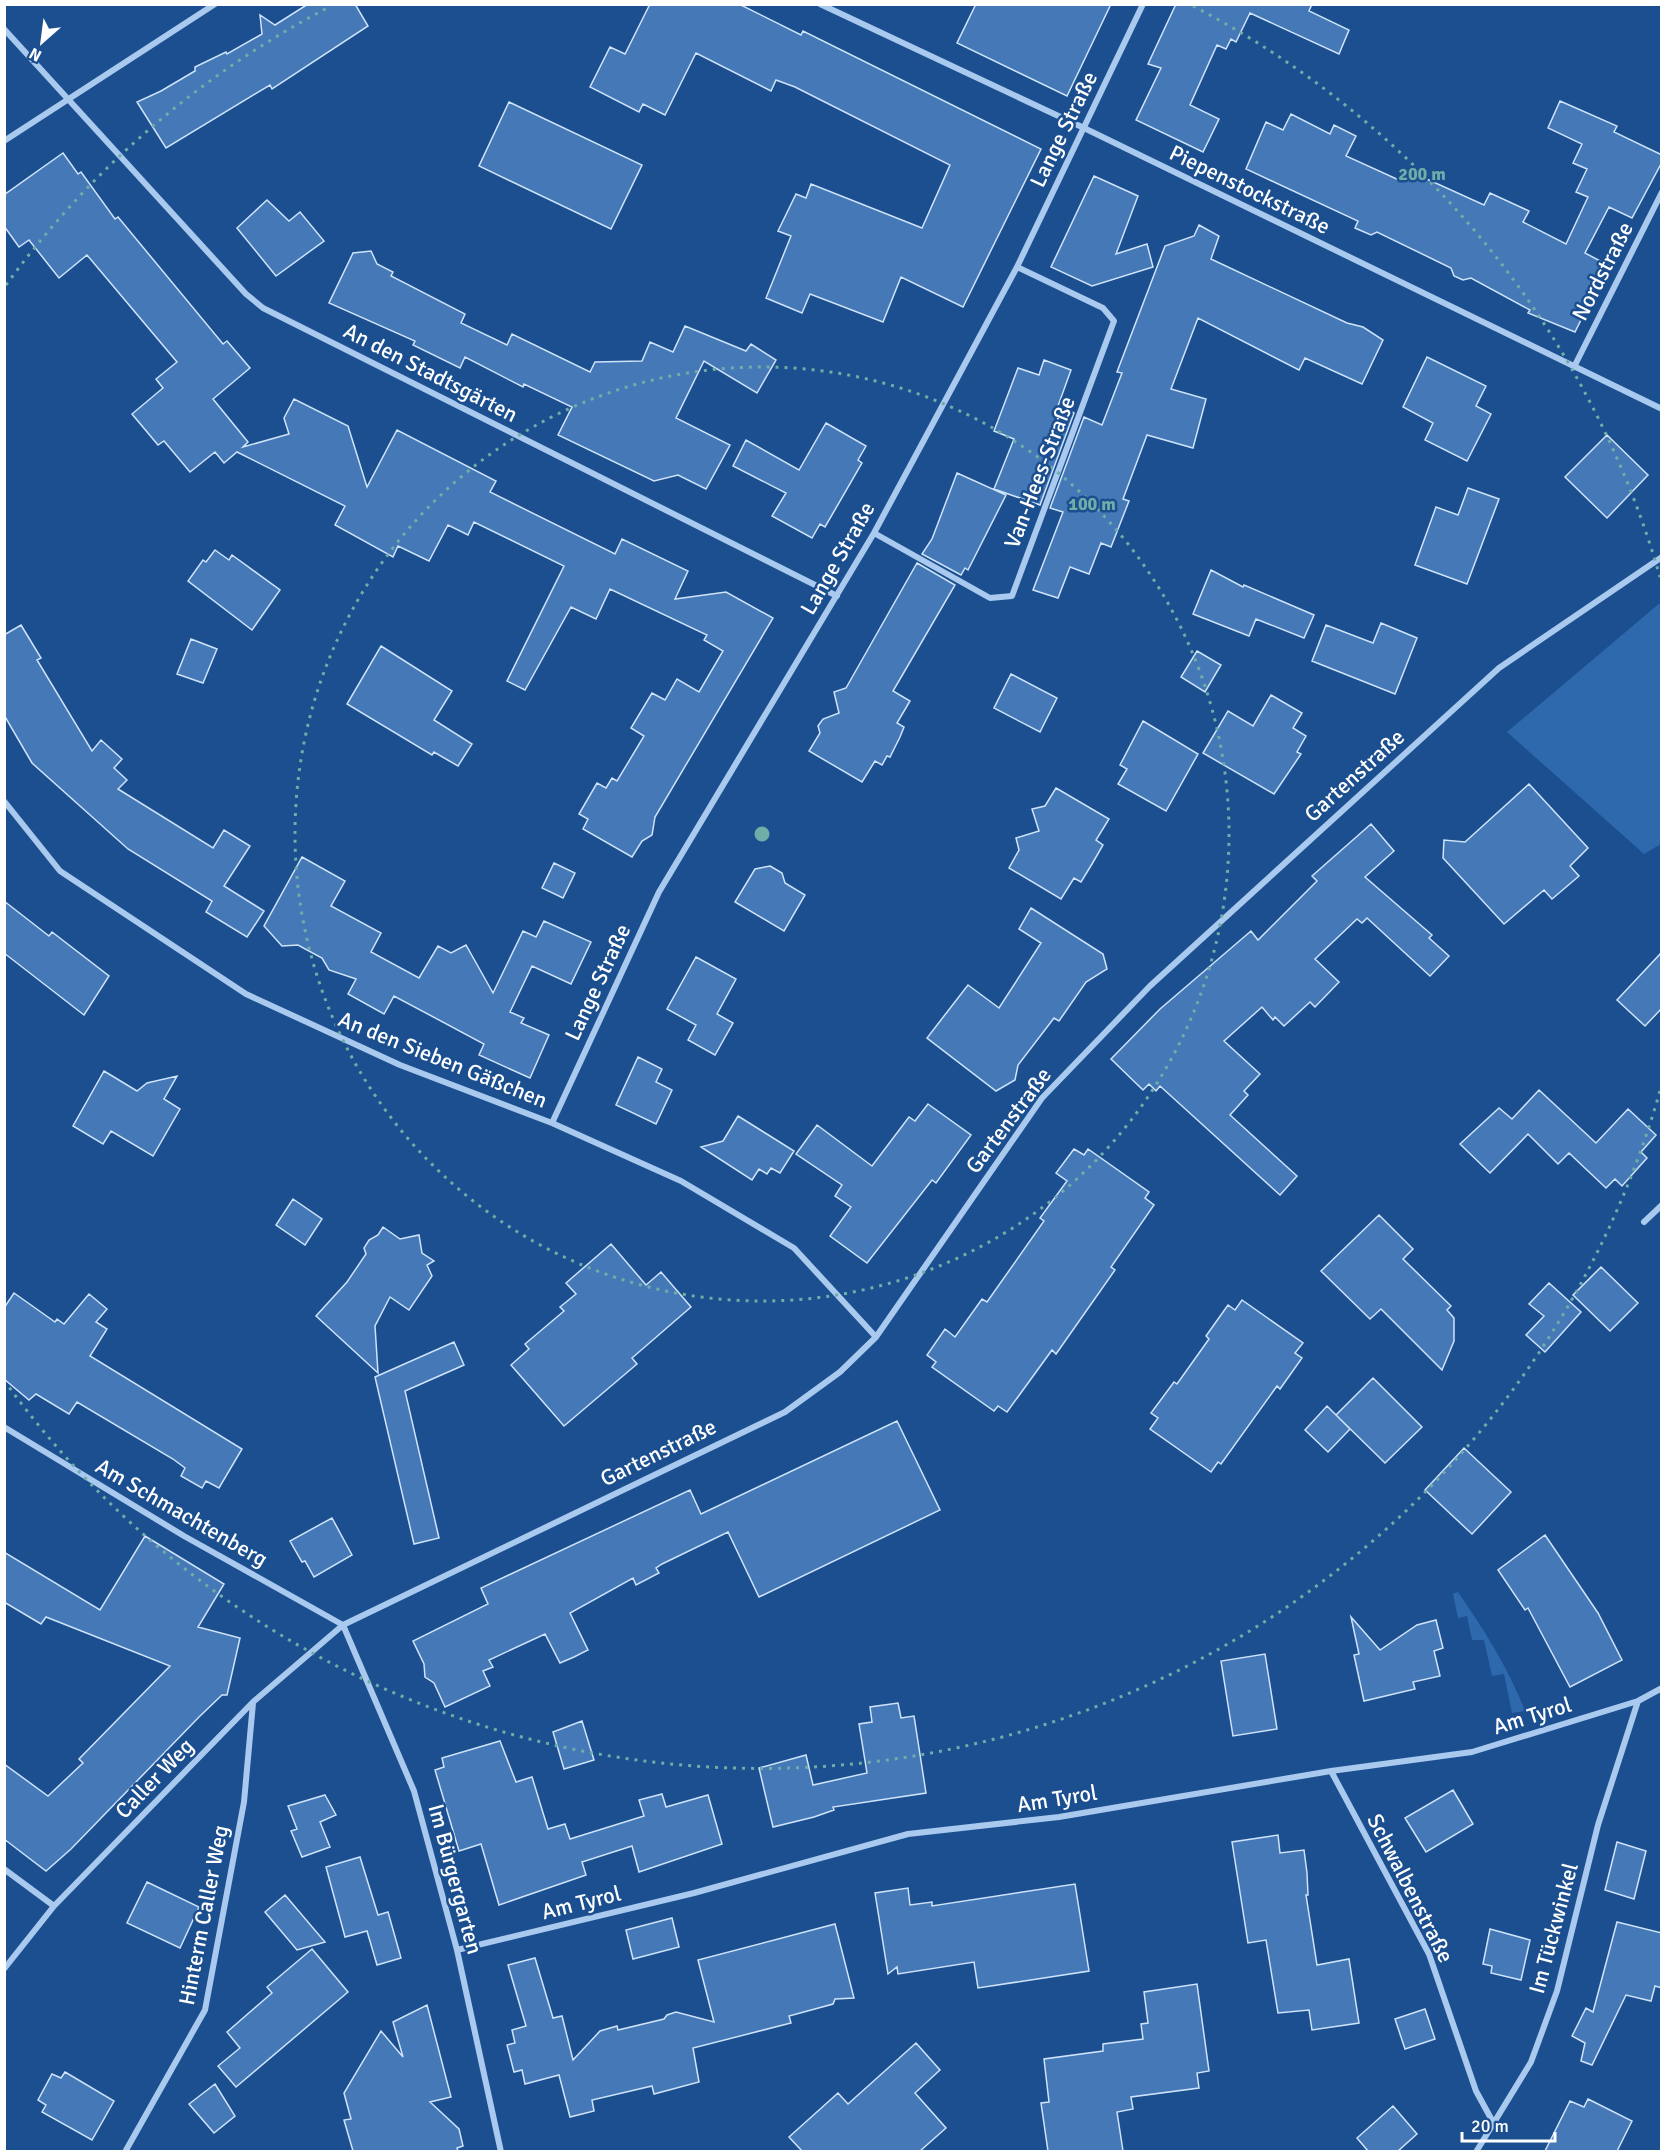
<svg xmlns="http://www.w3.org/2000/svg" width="1666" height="2156" font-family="Signika,sans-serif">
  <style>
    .green { fill: #2e69ad }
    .building { fill: #4478b7; stroke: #cfe3fa; stroke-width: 1.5 }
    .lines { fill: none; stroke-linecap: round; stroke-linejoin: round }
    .street { stroke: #a9c9ee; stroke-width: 6 }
    .ring { fill: none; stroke: #6fada8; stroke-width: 3; stroke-dasharray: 3 6 }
    .labels { text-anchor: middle; stroke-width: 5; stroke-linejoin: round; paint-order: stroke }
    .street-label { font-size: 22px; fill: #fff; stroke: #1b4f8f }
    .centre { fill: #6fada8; stroke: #1b4f8f; stroke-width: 3 }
    .ring-label { font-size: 18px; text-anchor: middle; font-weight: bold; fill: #6fada8; stroke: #1b4f8f; stroke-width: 5; stroke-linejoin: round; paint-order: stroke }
  </style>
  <rect width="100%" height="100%" fill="#1b4f8f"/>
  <path class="green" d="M1661,602V844L1644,854L1507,732Z
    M1458,1592C1484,1630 1508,1667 1525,1711L1512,1713L1504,1674L1492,1676L1484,1640H1472L1467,1616L1458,1618L1453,1594Z"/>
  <path class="building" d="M308,4H355L368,26L272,89L270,85L166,148L137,102L161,91L195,71V67L226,52L227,54L262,34L260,15L275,25Z
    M650,4H739L801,35L803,31L1041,149L963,307L901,277L883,322L810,294L802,313L766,298L791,236L778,231L796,194L806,198L811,184L922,228L950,165L795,87L776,80L771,91L696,53L665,115L643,104L639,112L590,87L610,47L625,54Z
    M976,4H1111L1067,96L957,43Z
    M1176,4H1312L1309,11L1349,30L1339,54L1250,13L1236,42L1231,39L1226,49L1217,45L1190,105L1219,119L1203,152L1136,120L1161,68L1148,64Z
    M1560,101L1617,126L1614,132L1662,155V162L1632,218L1609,207L1585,253L1608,265L1575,332L1528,313L1530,310L1471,278L1463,280L1454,276L1451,268L1377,232L1371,235L1355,228L1358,221L1246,169L1266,122L1283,130L1291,114L1330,134L1334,125L1356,136L1346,156L1401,181L1407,170L1484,205L1490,193L1529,211L1523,222L1566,244L1588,197L1576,192L1587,169L1573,163L1582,144L1548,128Z
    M509,102L642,165L611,229L479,166Z
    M63,153L78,174L81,172L115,219L118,217L223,344L227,341L250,368L213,399L248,442L243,447L289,434L284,418L294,399L348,426L367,487L397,430L496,481L490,492L615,554L622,539L688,571L675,599L726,592L773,618L655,817L652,835L642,841L632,857L583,829L588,819L579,814L597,783L606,788L612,778L617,781L644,736L631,728L652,693L665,700L677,679L699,692L723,651L704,640L707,635L610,589L596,619L571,607L525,690L507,681L564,566L474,522L468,535L448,525L429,561L398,546L393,557L335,525L345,506L237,452L224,463L215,452L190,472L164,441L158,445L132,414L163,388L156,379L177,362L87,255L59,278L29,240L19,247L4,226V195Z
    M1094,176L1138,196L1116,254L1147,244L1153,267L1092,286L1051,267Z
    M267,200L289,221L300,212L324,241L276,276L237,228Z
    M1199,225L1219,236L1211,259L1347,323L1363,327L1383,340L1362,384L1305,358L1299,370L1198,318L1171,389L1206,399L1193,448L1147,435L1123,499L1129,501L1111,547L1101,543L1089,574L1070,567L1058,598L1033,590L1063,512L1050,508L1084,417L1102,425L1122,373L1117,372L1165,246L1194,236Z
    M371,251L377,264L393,272L391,276L465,314L461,323L507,345L512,334L590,372L595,362L642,361L650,342L673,352L685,326L746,351L751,344L776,360L757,393L704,361L676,418L730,445L706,489L678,475L654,481L558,435L572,407L524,384L523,387L465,357L460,368L413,345L415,341L329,303L353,253Z
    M1427,357L1486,386L1476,406L1491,414L1467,461L1425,440L1433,423L1403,407Z
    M1044,360L1071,370L1058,406L1074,413L1040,505L994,489L1014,439L994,431L1018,368L1039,375Z
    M826,423L866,446L858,460L862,463L825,527L820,524L812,538L772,516L786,493L733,466L746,440L799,470Z
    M1607,435L1648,475L1607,518L1565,477Z
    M957,473L1006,495L968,570L965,568L961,575L922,554L932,539Z
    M1468,488L1499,499L1467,584L1415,565L1436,507L1458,515Z
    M215,550L229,560L232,555L280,590L252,630L188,581L203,560L206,562Z
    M917,563L955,585L893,691L910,701L897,723L904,727L900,737L890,757L887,756L882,765L875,761L862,782L809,751L820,733L818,726L823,719L839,713L834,692L846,688Z
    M1211,570L1243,587L1244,585L1314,615L1304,638L1256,619L1249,636L1193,614Z
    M1381,623L1417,638L1395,694L1312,661L1326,625L1373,643Z
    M21,625L41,658L37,660L92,751L101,740L122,759L114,768L127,780L118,789L213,848L224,830L250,846L224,886L264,911L247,937L206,912L212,901L128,849L32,763L4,715V635Z
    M191,639L217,649L203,683L177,674Z
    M381,646L452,691L434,720L472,744L458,766L434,752L432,755L347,704Z
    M1197,651L1221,665L1205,692L1181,677Z
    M1011,674L1057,698L1040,732L994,708Z
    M1271,695L1302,713L1293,728L1306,736L1297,752L1301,754L1274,794L1203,753L1228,711L1253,726Z
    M1143,721L1198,754L1166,811L1118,784L1127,769L1120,765Z
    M1529,784L1588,848L1570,866L1579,876L1552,899L1544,890L1504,924L1443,858L1444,840L1465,842Z
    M1056,788L1109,819L1096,840L1103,845L1092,864L1081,882L1074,878L1061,899L1009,868L1019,850L1016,838L1039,831L1032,809L1045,806Z
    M1371,824L1394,851L1365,877L1432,935L1429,938L1449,956L1430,976L1367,918L1362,923L1357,919L1315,959L1339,982L1315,1007L1310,1002L1284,1026L1275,1017L1273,1020L1262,1007L1224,1041L1260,1074L1244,1091L1248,1095L1230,1115L1297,1176L1280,1195L1160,1086L1156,1091L1149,1084L1143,1090L1111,1059L1160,1009L1251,931L1258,940L1317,881L1312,876Z
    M302,857L345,881L331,906L381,933L371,952L419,978L438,946L451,953L466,945L493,993L523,931L536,937L544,921L591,942L571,984L532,966L510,1012L524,1018L521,1023L549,1035L530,1078L479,1055L484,1044L394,996L384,1014L348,994L356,979L329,970L322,958L298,945L282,946L264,926Z
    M554,863L575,873L563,898L542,888Z
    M770,866L782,873L785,883L805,895L784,931L735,902L755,869Z
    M4,901L49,936L52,932L109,976L84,1015L4,953Z
    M1031,908L1103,954L1107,969L1086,982L1059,1021L1054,1018L1018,1065L1015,1080L996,1091L927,1038L968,985L999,1008L1041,943L1019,929Z
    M1662,952V1008L1645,1026L1617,1000Z
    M696,957L736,979L717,1014L733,1023L715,1055L688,1040L696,1025L667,1009Z
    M638,1057L662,1069L656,1082L672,1090L656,1124L616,1105Z
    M104,1071L137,1091L147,1083L177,1076L164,1099L180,1109L153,1156L111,1131L103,1144L73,1126Z
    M1539,1090L1596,1143L1628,1109L1656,1135L1641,1152L1647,1158L1622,1186L1615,1179L1606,1188L1569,1153L1558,1164L1528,1134L1490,1173L1460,1144L1499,1108L1512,1119Z
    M928,1104L971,1135L936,1183L932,1180L867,1263L830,1236L851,1207L835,1196L842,1185L796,1154L817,1125L872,1166L909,1117L915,1121Z
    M738,1116L794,1151L780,1173L771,1168L767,1174L759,1169L752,1180L701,1147L723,1141Z
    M1074,1149L1084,1155L1088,1149L1149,1192L1145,1198L1154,1205L1111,1267L1115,1270L1056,1354L1052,1350L1007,1412L998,1406L994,1411L932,1367L936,1362L927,1355L945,1329L955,1337L982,1299L987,1302L1044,1221L1040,1218L1067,1181L1056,1173Z
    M293,1199L322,1219L305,1245L276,1225Z
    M1379,1215L1413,1249L1403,1259L1451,1306L1447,1310L1454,1318V1341L1442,1370L1381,1309L1370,1319L1321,1271Z
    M383,1227L400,1239L419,1235L422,1253L434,1261L427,1265L432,1276L409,1310L390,1297L375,1326L378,1373L316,1316L347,1282L366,1254L364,1248L369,1240L378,1235Z
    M611,1244L646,1285L661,1272L691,1307L632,1358L637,1364L564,1426L511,1365L529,1349L525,1344L564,1311L560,1307L576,1294L566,1283Z
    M1601,1267L1638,1303L1610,1331L1573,1295Z
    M1549,1283L1581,1312L1545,1352L1526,1335L1544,1316L1529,1304Z
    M14,1293L55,1322L57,1319L64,1324L89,1294L107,1309L96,1322L107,1329L90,1356L242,1449L219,1488L206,1481L202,1488L181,1476L185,1468L173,1459L77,1402L69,1414L36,1394L29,1400L4,1379V1308Z
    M1242,1300L1303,1343L1295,1353L1302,1358L1280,1389L1277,1386L1221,1464L1218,1462L1211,1472L1150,1429L1158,1418L1151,1413L1174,1382L1177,1384L1209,1339L1206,1336L1228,1305L1235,1310Z
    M454,1342L464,1365L405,1391L439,1538L414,1544L375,1377Z
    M1373,1378L1422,1427L1385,1463L1336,1415Z
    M1327,1406L1350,1429L1328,1452L1305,1430Z
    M897,1421L940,1510L759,1597L728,1532L662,1564L656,1568L659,1573L636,1585L633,1578L570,1613L588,1650L574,1657L560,1663L545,1634L489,1660L493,1667L483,1671L490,1686L445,1707L434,1683L425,1677L424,1664L413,1641L488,1604L481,1588L690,1490L701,1514Z
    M1464,1448L1511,1492L1472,1534L1425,1490Z
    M332,1518L352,1555L314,1577L305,1561L302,1562L290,1541Z
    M1545,1535L1598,1613L1622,1660L1570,1687L1528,1608L1525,1610L1498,1570Z
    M145,1536L224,1584L198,1627L240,1638L227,1695H222L199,1717L71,1849L46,1871L4,1839V1764L48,1796L83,1763L79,1759L170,1666L46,1617L41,1624L4,1602V1552L100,1610Z
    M1351,1617L1380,1650L1417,1625L1436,1620L1443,1648L1434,1651L1440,1676L1413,1682L1415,1689L1364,1701L1354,1655L1359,1654Z
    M1265,1654L1277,1729L1233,1736L1221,1661Z
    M898,1703L901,1718L914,1716L926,1793L833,1807L834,1810L814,1817L773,1827L759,1768L806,1755L813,1785L867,1773L859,1724L872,1722L870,1707Z
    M582,1721L594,1760L564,1769L553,1732Z
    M500,1741L516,1782L532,1777L548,1829L565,1824L570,1839L644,1816L639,1800L662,1794L666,1807L708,1795L722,1844L639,1872L632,1846L582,1862L586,1875L499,1905L481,1844L459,1851L435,1770L444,1767L442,1758Z
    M1453,1790L1473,1824L1426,1852L1405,1818Z
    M325,1795L336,1815L320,1822L330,1847L302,1857L291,1831L297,1829L288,1806Z
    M1278,1835L1280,1853L1304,1850L1307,1873L1308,1895H1306L1317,1965L1349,1959L1359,2023L1312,2030L1309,2010L1278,2013L1266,1940L1248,1943L1232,1842Z
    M1617,1842L1646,1851L1634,1899L1605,1890Z
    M360,1857L378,1915L388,1912L401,1958L377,1965L367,1931L345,1937L326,1867Z
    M147,1882L199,1907L180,1948L127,1923Z
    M1075,1884L1089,1971L978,1988L974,1962L898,1974L897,1967L888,1974L875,1893L908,1888L910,1905L932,1902V1906Z
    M285,1895L325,1942L297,1950L265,1912Z
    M672,1918L679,1947L633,1959L626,1930Z
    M1617,1922L1662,1933V1988L1655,1986L1651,2001L1626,1995L1592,2065L1581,2061L1585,2043L1572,2036L1586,2008L1593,2012Z
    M835,1924L854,1998L835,1999L833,2004L789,2016L791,2023L693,2048L699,2082L654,2094L652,2086L592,2100L594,2111L570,2117L559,2075L525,2084L522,2070L514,2072L507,2045L515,2043L512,2030L526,2026L508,1965L535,1958L553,2018L562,2016L573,2060L600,2031L617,2026L618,2030L664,2019L667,2015L676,2012L714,2022L698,1960Z
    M1490,1929L1530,1940L1521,1980L1491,1973L1492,1966L1483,1964Z
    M312,1949L348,1992L236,2087L218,2066L240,2048L227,2032L272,1993L267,1987Z
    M1197,1984L1209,2071L1197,2073L1199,2088L1131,2097L1133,2109L1117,2112L1123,2151H1048L1041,2103L1049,2102L1044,2059L1103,2051V2044L1143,2039L1141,2024L1148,2023L1144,1992Z
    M427,2005L451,2097L430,2102L459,2129L463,2146L457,2148L458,2151H353L344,2120L351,2119L344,2093L381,2031L403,2057L393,2022Z
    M1425,2009L1435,2039L1405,2049L1395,2019Z
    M916,2043L940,2070L915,2093L946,2128L920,2151H802L789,2137L838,2093L848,2104Z
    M65,2072L114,2101L92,2140L42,2112L46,2105L38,2100L52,2074L61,2078Z
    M215,2084L235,2116L214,2133L189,2104Z
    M1588,2099L1632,2121L1617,2151H1545L1570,2101L1584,2107Z
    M1393,2106L1417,2134L1398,2151H1368L1357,2138Z"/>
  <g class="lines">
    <path class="street" d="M820,4L1084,128L1662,409
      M4,29L246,294L263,308L837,596
      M4,141L215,4
      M1574,367L1662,192
      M874,533L990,598L1012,596L1114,321L1103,308L1017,267
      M4,801L60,871L246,994L400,1065L552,1123L681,1181L794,1248L876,1337
      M552,1123L659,892L874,533L1017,267L1143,4
      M1644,1222L1662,1205
      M4,1427L184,1536L343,1625
      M343,1625L414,1791L457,1950L501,2152
      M1331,1771L1429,1954L1476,2091L1494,2124
      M4,1869L54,1906
      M457,1950L694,1893L908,1834L1059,1817L1331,1771L1472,1752L1638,1701L1662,1688
      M4,1969L54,1906L253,1702L343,1625L785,1412L840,1372L876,1337L1042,1098L1150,986L1499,668L1662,557
      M125,2152L205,2010L244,1802L253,1703
      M1476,2152L1531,2062L1557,1991L1598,1825L1638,1701"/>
  </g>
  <g class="ring">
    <circle cx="762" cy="834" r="467"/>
    <path d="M1660 1091A934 934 0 0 1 6 1383M6 285A934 934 0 0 1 331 6M1193 6A934 934 0 0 1 1660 577"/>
  </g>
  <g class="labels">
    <g class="street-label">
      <text transform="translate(1063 129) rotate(-64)" y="8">Lange Straße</text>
      <text transform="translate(1250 189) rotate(26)" y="8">Piepenstockstraße</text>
      <text transform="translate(1602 271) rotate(-63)" y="8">Nordstraße</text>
      <text transform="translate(431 372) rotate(27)" y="8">An den Stadtsgärten</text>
      <text transform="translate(1039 472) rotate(-69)" y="8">Van-Hees-Straße</text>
      <text transform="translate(837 558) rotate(-60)" y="8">Lange Straße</text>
      <text transform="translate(1354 775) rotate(-42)" y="8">Gartenstraße</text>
      <text transform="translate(597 982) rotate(-65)" y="8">Lange Straße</text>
      <text transform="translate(443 1059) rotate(22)" y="8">An den Sieben Gäßchen</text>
      <text transform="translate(1008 1120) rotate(-53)" y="8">Gartenstraße</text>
      <text transform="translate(658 1452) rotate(-26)" y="8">Gartenstraße</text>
      <text transform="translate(182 1512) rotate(30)" y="8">Am Schmachtenberg</text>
      <text transform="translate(1532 1715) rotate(-17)" y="8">Am Tyrol</text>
      <text transform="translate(154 1778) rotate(-46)" y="8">Caller Weg</text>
      <text transform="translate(1057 1798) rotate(-9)" y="8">Am Tyrol</text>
      <text transform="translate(456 1879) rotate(75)" y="8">Im Bürgergarten</text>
      <text transform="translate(1411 1888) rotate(63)" y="8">Schwalbenstraße</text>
      <text transform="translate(581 1902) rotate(-14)" y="8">Am Tyrol</text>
      <text transform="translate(203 1915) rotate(-79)" y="8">Hinterm Caller Weg</text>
      <text transform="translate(1553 1928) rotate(-75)" y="8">Im Tückwinkel</text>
    </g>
  </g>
  <circle cx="762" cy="834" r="9" class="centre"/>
  <g class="ring-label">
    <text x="1422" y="180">200 m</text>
    <text x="1092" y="510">100 m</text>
  </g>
  <rect width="1666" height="2156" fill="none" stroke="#ffffff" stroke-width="12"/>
  <g transform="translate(42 42) rotate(208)" stroke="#1b4f8f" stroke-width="4.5" paint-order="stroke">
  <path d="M0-4.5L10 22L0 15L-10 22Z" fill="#ffffff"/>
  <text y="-9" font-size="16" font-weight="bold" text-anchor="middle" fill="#ffffff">N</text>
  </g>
  <path d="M1462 2132v9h93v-9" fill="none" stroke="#ffffff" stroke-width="3"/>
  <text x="1471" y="2132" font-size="18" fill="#ffffff" stroke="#1b4f8f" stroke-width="4.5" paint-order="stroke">20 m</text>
</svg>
